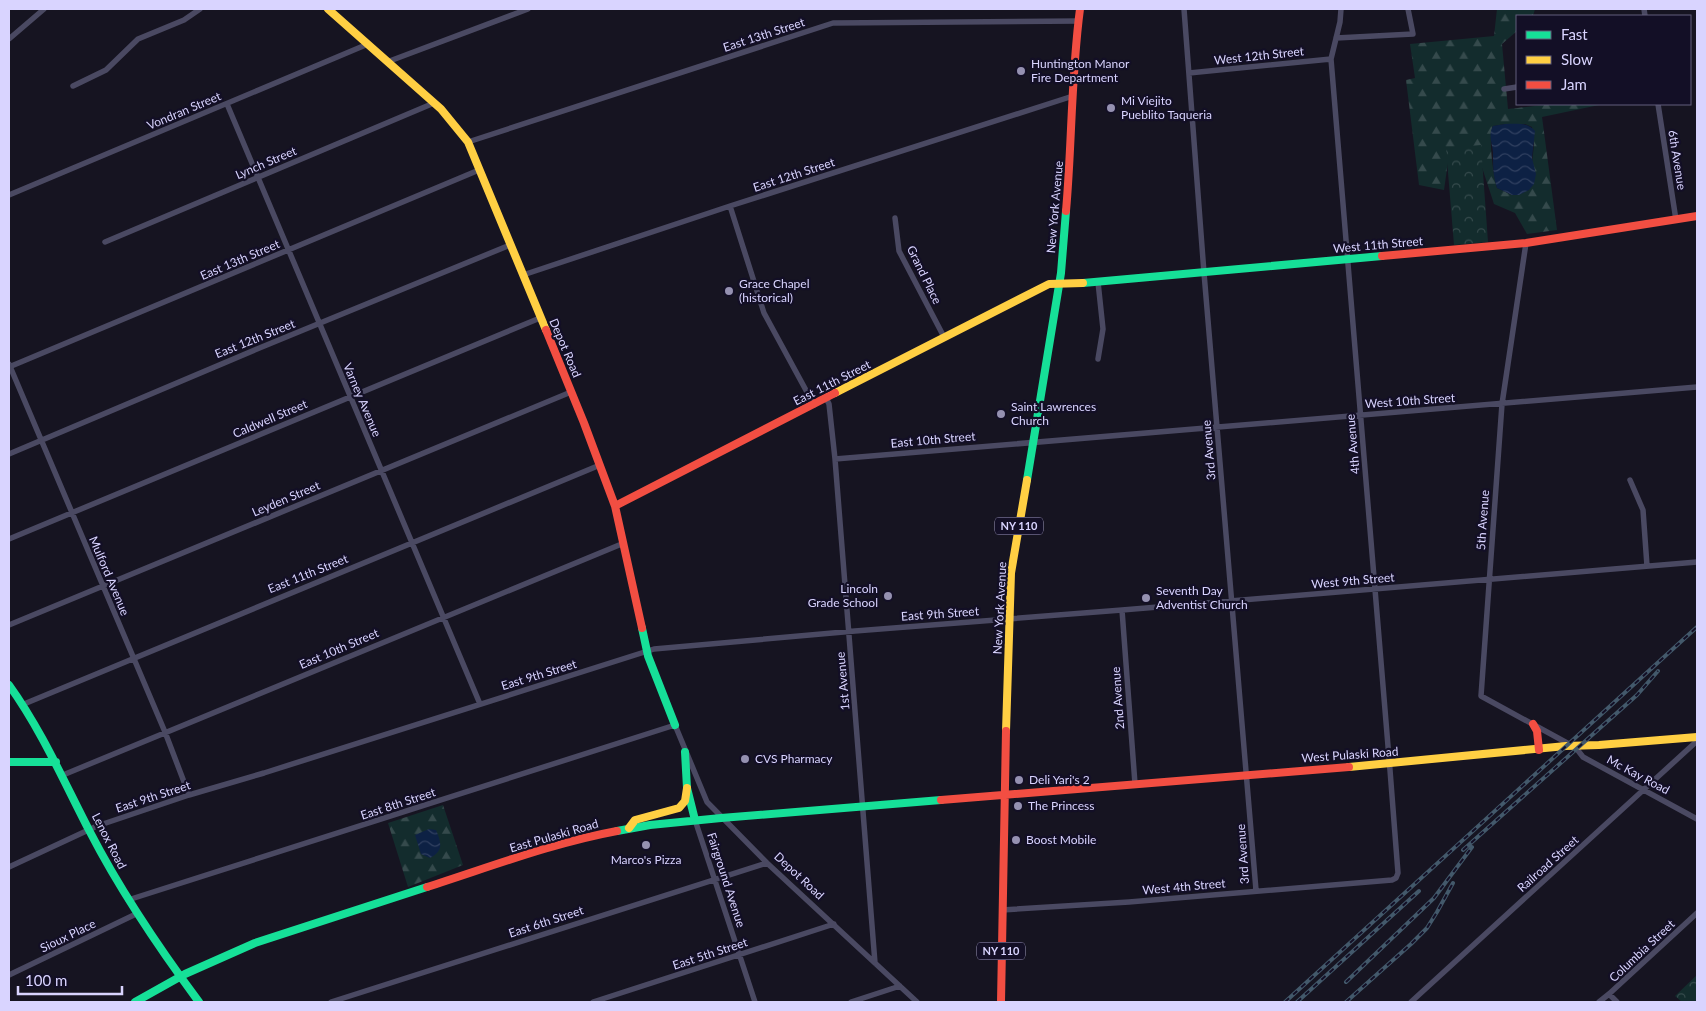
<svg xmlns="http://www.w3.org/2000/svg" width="1706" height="1011" font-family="Lato,sans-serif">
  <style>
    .forest { fill: url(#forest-firs); fill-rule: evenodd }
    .park { fill: url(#park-crowns) }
    .water { fill: url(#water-waves) }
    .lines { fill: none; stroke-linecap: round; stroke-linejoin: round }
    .street { stroke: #4a4962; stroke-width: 5.5 }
    .fast { stroke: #16e098; stroke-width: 8 }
    .slow { stroke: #ffcf43; stroke-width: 8 }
    .jam { stroke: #f24e42; stroke-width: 8 }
    .rail-casing { stroke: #43596b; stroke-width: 4 }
    .rail { stroke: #130f26; stroke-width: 2; stroke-dasharray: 5.5; stroke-linecap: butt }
    .poi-dot { fill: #9591b1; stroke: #130f26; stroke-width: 2 }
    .labels { text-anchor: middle; stroke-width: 4.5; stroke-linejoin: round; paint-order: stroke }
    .shield { fill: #130f26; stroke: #9e99be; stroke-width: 1 }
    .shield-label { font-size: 11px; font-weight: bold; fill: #d9d4ff }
    .street-label { font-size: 12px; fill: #d9d4ff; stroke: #130f26 }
    .poi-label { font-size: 12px; fill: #d9d4ff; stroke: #130f26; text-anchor: start }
  </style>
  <defs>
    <pattern id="forest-firs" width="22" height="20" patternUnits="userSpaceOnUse" patternTransform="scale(1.25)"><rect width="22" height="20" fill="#132c2d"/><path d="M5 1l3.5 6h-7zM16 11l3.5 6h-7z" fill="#354a4c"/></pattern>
    <pattern id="park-crowns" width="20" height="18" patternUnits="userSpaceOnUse" patternTransform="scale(1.25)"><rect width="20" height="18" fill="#132c2d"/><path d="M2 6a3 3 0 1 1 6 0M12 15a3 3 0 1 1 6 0" fill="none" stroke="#354a4c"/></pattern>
    <pattern id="water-waves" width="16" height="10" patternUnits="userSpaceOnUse" patternTransform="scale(1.25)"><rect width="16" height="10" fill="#0d2144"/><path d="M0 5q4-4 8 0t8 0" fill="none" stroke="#304060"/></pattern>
  </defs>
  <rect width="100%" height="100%" fill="#161421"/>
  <path class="forest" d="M1497,9H1535L1533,16H1517V31L1502,44L1508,109C1530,107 1580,99 1599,105L1542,117L1557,230L1527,234L1515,213L1494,204L1476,149L1449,155L1444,190L1419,185L1406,80L1415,78L1410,44L1494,36ZM1505,124H1525L1532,127L1534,145L1529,190L1512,195L1497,188C1493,175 1488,136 1493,126Z
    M443,805L463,865L408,887L388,823Z"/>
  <path class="park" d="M1481,145L1488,242L1454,245L1446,148Z
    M1697,975V1002H1682L1675,996Z"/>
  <path class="water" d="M1505,124C1516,124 1528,122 1535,131L1532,158L1536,174L1534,184L1529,190L1519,195H1512L1497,188C1493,176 1493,165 1493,152C1492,142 1488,135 1493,126Z
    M429,829L436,830C442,844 443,851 430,858L421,854L415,835Z"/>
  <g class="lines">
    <path class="street" d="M1184,9L1204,273L1256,890
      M1644,9L1645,16
      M1336,38L1413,34L1408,9
      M9,39L44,9
      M387,62L528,9
      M1189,73L1331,59
      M73,86L106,70L138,39L184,20L200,9
      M1504,89L1517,87
      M227,104L480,704
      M1658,104L1676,220
      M468,142L833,23L1079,21
      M9,195L368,44
      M730,206L764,313L814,405
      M895,218L899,251L944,337
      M105,242L434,103
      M1526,243L1502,404L1481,696L1569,744L1576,748L1583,757L1697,819
      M523,275L730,206L1073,96
      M1098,359L1103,329L1098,282
      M9,364L165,732L189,795
      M9,367L479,170
      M826,398L829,404L835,459L875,963
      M9,454L257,349L510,245
      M835,459L1697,387
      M1630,480L1643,510L1647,566
      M9,539L540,318
      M1122,610L1135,784
      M9,625L571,392
      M24,704L600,465
      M63,775L624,543
      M695,820L755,1002
      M9,867L97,826L189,795L264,773L654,649L855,631L1122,610L1697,562
      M128,900L675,725L707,802L767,863L917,1002
      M1002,910L1129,902L1392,880L1396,878L1398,873L1390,770L1331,59L1340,22L1341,9
      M9,975L136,914
      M1609,994L1617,1002
      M331,1002L767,863
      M593,1002L834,924
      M851,1002L900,986
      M1411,1002L1697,741
      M1599,1002L1609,994L1697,913"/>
    <path class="fast" d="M1083,283L1382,256
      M1027,480L1061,273L1066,211
      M642,628L648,656L675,725
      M9,685C42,731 64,782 90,832C121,892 159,948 199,1002
      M685,752L687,788L695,820
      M9,762H56
      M617,831L650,825L721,818L941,800
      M135,1002L185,974L255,943L427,887"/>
    <path class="slow" d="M328,9L441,109L468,142L546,330
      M835,393L1049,284L1083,283
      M1006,731L1011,573L1027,480
      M1349,767L1566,746L1599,745L1697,737
      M629,828L635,820L679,808L685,801L687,788"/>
    <path class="jam" d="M1066,211C1072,144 1071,76 1080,9
      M1382,256L1526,243L1697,216
      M546,330L584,423L615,506L642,628
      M615,506L835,393
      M1533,724L1537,731L1539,750
      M941,800L1349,767
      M427,887C490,867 552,843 617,831
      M1001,1002L1006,731"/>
    <defs>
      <path id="rail" d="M1463,850L1637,695L1658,671
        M1346,982L1434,898L1472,847
        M1285,1002L1697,627
        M1297,1002L1419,891
        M1346,1002L1411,944L1427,928L1437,912L1453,883"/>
    </defs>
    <use href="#rail" class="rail-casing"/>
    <use href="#rail" class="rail"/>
  </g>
  <g class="poi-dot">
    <circle cx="1021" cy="71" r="5"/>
    <circle cx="1111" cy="108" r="5"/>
    <circle cx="729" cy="291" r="5"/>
    <circle cx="1001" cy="414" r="5"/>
    <circle cx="888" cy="596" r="5"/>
    <circle cx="1146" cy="598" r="5"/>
    <circle cx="745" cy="759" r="5"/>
    <circle cx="1019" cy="780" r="5"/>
    <circle cx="1018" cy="806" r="5"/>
    <circle cx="1016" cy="840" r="5"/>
    <circle cx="646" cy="845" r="5"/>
  </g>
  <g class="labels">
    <g class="shield">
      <rect x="995" y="517.5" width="48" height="17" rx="4"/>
      <rect x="977" y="942.5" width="48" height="17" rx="4"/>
    </g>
    <g class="shield-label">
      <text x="1019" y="530">NY 110</text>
      <text x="1001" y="955">NY 110</text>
    </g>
    <g class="street-label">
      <text transform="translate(764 35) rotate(-18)" y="4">East 13th Street</text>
      <text transform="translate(1259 56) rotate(-6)" y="4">West 12th Street</text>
      <text transform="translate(184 111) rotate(-23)" y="4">Vondran Street</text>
      <text transform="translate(1677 160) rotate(81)" y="4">6th Avenue</text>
      <text transform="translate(266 163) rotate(-23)" y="4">Lynch Street</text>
      <text transform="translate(794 175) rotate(-18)" y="4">East 12th Street</text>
      <text transform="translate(1055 207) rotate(-85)" y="4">New York Avenue</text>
      <text transform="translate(1378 245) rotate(-5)" y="4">West 11th Street</text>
      <text transform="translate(240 260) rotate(-23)" y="4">East 13th Street</text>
      <text transform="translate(924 275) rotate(64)" y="4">Grand Place</text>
      <text transform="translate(255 339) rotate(-22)" y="4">East 12th Street</text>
      <text transform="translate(565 348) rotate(67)" y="4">Depot Road</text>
      <text transform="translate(832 383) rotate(-27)" y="4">East 11th Street</text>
      <text transform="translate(362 400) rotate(67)" y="4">Varney Avenue</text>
      <text transform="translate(1410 401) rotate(-4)" y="4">West 10th Street</text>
      <text transform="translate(270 419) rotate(-23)" y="4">Caldwell Street</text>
      <text transform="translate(933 440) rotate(-5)" y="4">East 10th Street</text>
      <text transform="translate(1353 444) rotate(-95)" y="4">4th Avenue</text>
      <text transform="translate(1209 450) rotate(-95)" y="4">3rd Avenue</text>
      <text transform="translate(286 499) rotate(-23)" y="4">Leyden Street</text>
      <text transform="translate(1483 520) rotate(-86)" y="4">5th Avenue</text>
      <text transform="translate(308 574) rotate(-22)" y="4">East 11th Street</text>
      <text transform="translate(109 576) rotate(67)" y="4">Mulford Avenue</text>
      <text transform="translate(1353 581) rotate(-5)" y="4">West 9th Street</text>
      <text transform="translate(1000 608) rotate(-87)" y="4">New York Avenue</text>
      <text transform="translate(940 614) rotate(-4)" y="4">East 9th Street</text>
      <text transform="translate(339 649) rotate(-23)" y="4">East 10th Street</text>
      <text transform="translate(539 675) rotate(-17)" y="4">East 9th Street</text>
      <text transform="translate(843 681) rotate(-95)" y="4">1st Avenue</text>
      <text transform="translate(1118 698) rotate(-94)" y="4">2nd Avenue</text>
      <text transform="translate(1350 755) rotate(-4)" y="4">West Pulaski Road</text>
      <text transform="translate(1638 775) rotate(28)" y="4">Mc Kay Road</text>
      <text transform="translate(153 797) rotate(-18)" y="4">East 9th Street</text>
      <text transform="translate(398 804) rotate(-18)" y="4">East 8th Street</text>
      <text transform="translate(554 836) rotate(-16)" y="4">East Pulaski Road</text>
      <text transform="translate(109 841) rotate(63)" y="4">Lenox Road</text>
      <text transform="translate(1243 854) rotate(-94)" y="4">3rd Avenue</text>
      <text transform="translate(1548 864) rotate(-42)" y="4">Railroad Street</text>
      <text transform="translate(799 876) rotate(43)" y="4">Depot Road</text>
      <text transform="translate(726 880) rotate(72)" y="4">Fairground Avenue</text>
      <text transform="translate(1184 887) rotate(-5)" y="4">West 4th Street</text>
      <text transform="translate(546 922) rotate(-18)" y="4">East 6th Street</text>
      <text transform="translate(68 936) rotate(-26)" y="4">Sioux Place</text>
      <text transform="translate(1642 951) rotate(-43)" y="4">Columbia Street</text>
      <text transform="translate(710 954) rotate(-18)" y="4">East 5th Street</text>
    </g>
    <g class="poi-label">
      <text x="1031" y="68">Huntington Manor<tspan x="1031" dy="14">Fire Department</tspan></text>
      <text x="1121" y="105">Mi Viejito<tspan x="1121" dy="14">Pueblito Taqueria</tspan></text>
      <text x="739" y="288">Grace Chapel<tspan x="739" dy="14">(historical)</tspan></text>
      <text x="1011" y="411">Saint Lawrences<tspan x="1011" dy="14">Church</tspan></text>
      <text x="878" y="593" text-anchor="end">Lincoln<tspan x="878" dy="14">Grade School</tspan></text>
      <text x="1156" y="595">Seventh Day<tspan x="1156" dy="14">Adventist Church</tspan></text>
      <text x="755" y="763">CVS Pharmacy</text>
      <text x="1029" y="784">Deli Yari's 2</text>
      <text x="1028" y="810">The Princess</text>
      <text x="1026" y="844">Boost Mobile</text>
      <text x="646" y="864" text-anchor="middle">Marco's Pizza</text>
    </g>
  </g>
  <rect width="1706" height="1011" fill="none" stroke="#d9d4ff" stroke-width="20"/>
  <rect x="1516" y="15" width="175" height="90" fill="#130f26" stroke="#625e7d"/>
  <rect x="1526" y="31" width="25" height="8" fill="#16e098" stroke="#625e7d"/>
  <text x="1561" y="40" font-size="15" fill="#d9d4ff">Fast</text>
  <rect x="1526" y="56" width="25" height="8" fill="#ffcf43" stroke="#625e7d"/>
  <text x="1561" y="65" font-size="15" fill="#d9d4ff">Slow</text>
  <rect x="1526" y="81" width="25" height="8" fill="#f24e42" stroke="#625e7d"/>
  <text x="1561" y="90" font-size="15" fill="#d9d4ff">Jam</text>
  <path d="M18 986v8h104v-8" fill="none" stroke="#d9d4ff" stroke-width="2.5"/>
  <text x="25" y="986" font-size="15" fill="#d9d4ff" stroke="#130f26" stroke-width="4" paint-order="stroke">100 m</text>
</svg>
